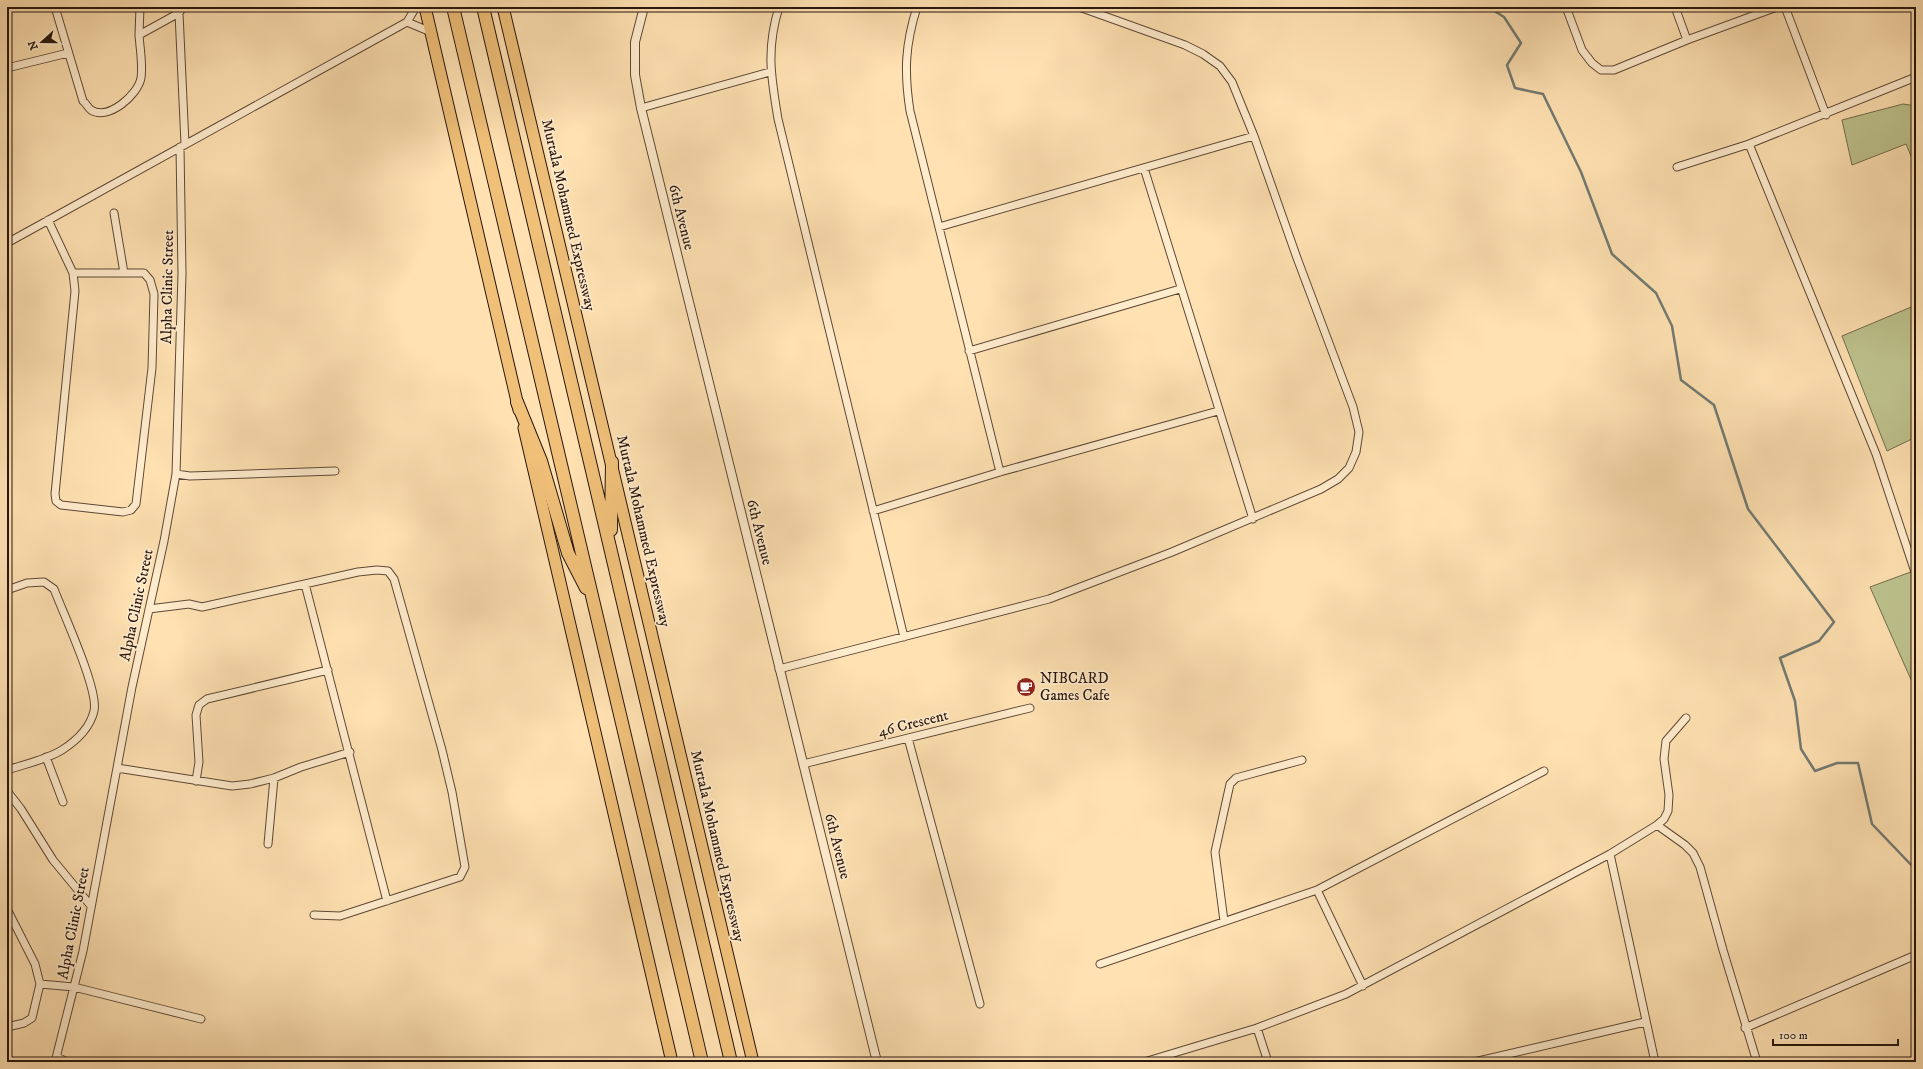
<svg xmlns="http://www.w3.org/2000/svg" width="1923" height="1069" font-family="'IM FELL DW Pica',serif">
  <style>
    .green { fill: #bec38e; stroke: #736c4e }
    .lines { fill: none; stroke-linecap: round; stroke-linejoin: round }
    .stream { stroke: #727a72; stroke-width: 2.5 }
    .minor-casing { stroke: #5e4937; stroke-width: 9 }
    .tertiary-casing { stroke: #5e4937; stroke-width: 10 }
    .trunk-casing { stroke: #28160e; stroke-width: 13 }
    .motorway-casing { stroke: #28160e; stroke-width: 14 }
    .minor { stroke: #ffeccd; stroke-width: 7 }
    .tertiary { stroke: #ffeccd; stroke-width: 8 }
    .trunk { stroke: #f0c079; stroke-width: 11 }
    .motorway { stroke: #f0c079; stroke-width: 12 }
    .labels { text-anchor: middle; stroke-width: 3.5; stroke-linejoin: round; paint-order: stroke }
    .street-label { font-size: 15px; fill: #28160e; stroke: #ffeccd }
    .poi-label { font-size: 15px; fill: #28160e; stroke: #ffeccd; text-anchor: start }
  </style>
  <rect width="100%" height="100%" fill="#ffe1b2"/>
  <filter id="stains"><feTurbulence type="fractalNoise" baseFrequency=".005" numOctaves="4"/><feColorMatrix values="0 0 0 0 .2 0 0 0 0 .09 0 0 0 0 .02 0 0 0 .5 -.17"/></filter>
  <radialGradient id="worn" r=".72"><stop offset=".6" stop-color="#630" stop-opacity="0"/><stop offset="1" stop-color="#630" stop-opacity=".3"/></radialGradient>
  <path class="green" d="M1903,104L1916,106V168L1906,144L1852,165L1842,120Z
    M1916,305V437L1887,451L1842,336Z
    M1916,570V691L1870,587Z"/>
  <g class="lines">
    <path class="stream" d="M1488,7L1504,17L1521,43L1507,65L1515,88L1543,94L1581,172L1612,254L1656,293L1672,326L1681,380L1714,405L1748,509L1834,622L1819,641L1780,658L1795,701L1801,749L1815,771L1837,763H1858L1872,824L1916,870"/>
    <defs>
      <path id="minor" d="M55,7L83,101C86,103 88,108 91,110C108,121 138,95 141,78C143,65 140,49 139,35L179,13L183,7
        M779,7C766,49 771,77 778,119L904,637
        M917,7C905,45 904,72 910,111L1000,472
        M1566,7L1582,50L1592,63L1601,70H1614L1687,40L1777,7
        M1675,7L1687,40
        M1785,7L1826,115
        M179,13L185,144
        M407,22L431,32
        M139,35L140,7
        M7,68L68,53
        M1916,77L1749,144L1876,454L1916,575
        M641,108L770,72
        M1677,167L1749,144
        M1144,168L1253,519
        M114,213L124,273
        M48,220L73,273L75,291L55,494L56,501L61,505L123,512L131,510L136,504L152,368L154,294L150,280L144,273H73
        M939,227L1254,136
        M7,243L407,22L416,7
        M969,351L1180,289
        M176,474L190,476L335,471
        M873,511L1000,472L1218,411
        M305,584L387,901
        M7,590L27,583L44,582L54,589C63,613 99,690 94,711C90,728 76,741 62,750C46,760 25,764 7,770
        M149,609L189,604L202,607L358,572L377,570L388,571L394,579L442,750L452,792L465,867L460,877L340,916L314,915
        M779,669L1049,599L1172,552L1321,489L1338,479L1349,468L1356,452L1359,432L1353,407L1297,258L1254,136L1232,82L1220,66L1203,54L1185,45L1079,7
        M908,738L980,1004
        M46,757L63,802
        M803,764L1030,708
        M117,768L232,786L250,784L274,778L301,767L350,752
        M196,781L199,762L196,715L199,705L207,699L328,670
        M7,791L21,809L53,860L91,906
        M1657,825L1685,845L1693,853L1700,867L1723,950L1757,1062
        M268,844L274,778
        M1610,854L1655,1062
        M1317,890L1363,986
        M7,909L35,964L40,984L32,1018L24,1023L7,1027
        M1224,921L1215,852L1230,784L1236,778L1302,760
        M1100,964L1317,890L1544,771
        M40,984L74,987L201,1019
        M1257,1028L1268,1062
        M1745,1028L1916,955
        M57,1057L67,1062
        M55,1062L83,951L132,687L164,541L176,474L182,274L180,147
        M1144,1062L1257,1028L1346,994L1610,854L1657,825L1664,819L1668,811L1669,795L1664,759L1666,741L1686,718
        M1474,1062L1645,1022"/>
      <path id="tertiary" d="M644,7L635,42V75L641,108L877,1062"/>
      <path id="trunk" d="M425,7L519,410
        M503,7L753,1062
        M524,428L672,1062"/>
      <path id="motorway" d="M453,7L702,1062
        M483,7L731,1062
        M517,402L541,461L568,553L586,588
        M611,530L612,462"/>
    </defs>
    <use href="#minor" class="minor-casing"/>
    <use href="#tertiary" class="tertiary-casing"/>
    <use href="#trunk" class="trunk-casing"/>
    <use href="#motorway" class="motorway-casing"/>
    <use href="#minor" class="minor"/>
    <use href="#tertiary" class="tertiary"/>
    <use href="#trunk" class="trunk"/>
    <use href="#motorway" class="motorway"/>
  </g>
  <defs>
    <symbol id="cafe-disc" viewBox="-11 -11 22 22"><circle r="9.5" fill="#8f2418" stroke="#ffeccd"/><path d="M-5.5-4.5H6V0H3Q3 3.5 0 3.5H-2.5Q-5.5 3.5-5.5 0ZM3-3.2v2h1.7v-2ZM-6 4.5H4V6H-6Z" fill="#fff"/></symbol>
  </defs>
  <g fill-rule="evenodd">
    <use href="#cafe-disc" x="1015" y="676" width="22" height="22"/>
  </g>
  <g class="labels">
    <g class="street-label">
      <text transform="translate(569 215) rotate(77)" y="5">Murtala Mohammed Expressway</text>
      <text transform="translate(682 217) rotate(76)" y="5">6th Avenue</text>
      <text transform="translate(167 287) rotate(-89)" y="5">Alpha Clinic Street</text>
      <text transform="translate(644 531) rotate(77)" y="5">Murtala Mohammed Expressway</text>
      <text transform="translate(760 532) rotate(76)" y="5">6th Avenue</text>
      <text transform="translate(136 605) rotate(-78)" y="5">Alpha Clinic Street</text>
      <text transform="translate(913 723) rotate(-14)" y="5">46 Crescent</text>
      <text transform="translate(718 846) rotate(77)" y="5">Murtala Mohammed Expressway</text>
      <text transform="translate(838 846) rotate(76)" y="5">6th Avenue</text>
      <text transform="translate(73 923) rotate(-79)" y="5">Alpha Clinic Street</text>
    </g>
    <g class="poi-label">
      <text x="1040" y="683">NIBCARD<tspan x="1040" dy="17">Games Cafe</tspan></text>
    </g>
  </g>
  <rect width="1923" height="1069" fill="none" stroke="#ffe1b2" stroke-width="24"/>
  <rect x="8" y="8" width="1907" height="1053" fill="none" stroke="#28160e" stroke-width="2"/>
  <rect x="12" y="12" width="1899" height="1045" fill="none" stroke="#28160e"/>
  <g transform="translate(42 42) rotate(249)" stroke="#ffeccd" stroke-width="3" paint-order="stroke">
  <path d="M0-3L7 15L0 10L-7 15Z" fill="#28160e"/>
  <text y="-6" font-size="11" font-weight="bold" text-anchor="middle" fill="#28160e">N</text>
  </g>
  <path d="M1773 1039v6h125v-6" fill="none" stroke="#28160e" stroke-width="2"/>
  <text x="1779" y="1039" font-size="12" fill="#28160e" stroke="#ffeccd" stroke-width="3" paint-order="stroke">100 m</text>
  <rect width="100%" height="100%" filter="url(#stains)"/>
  <rect width="100%" height="100%" fill="url(#worn)"/>
</svg>
